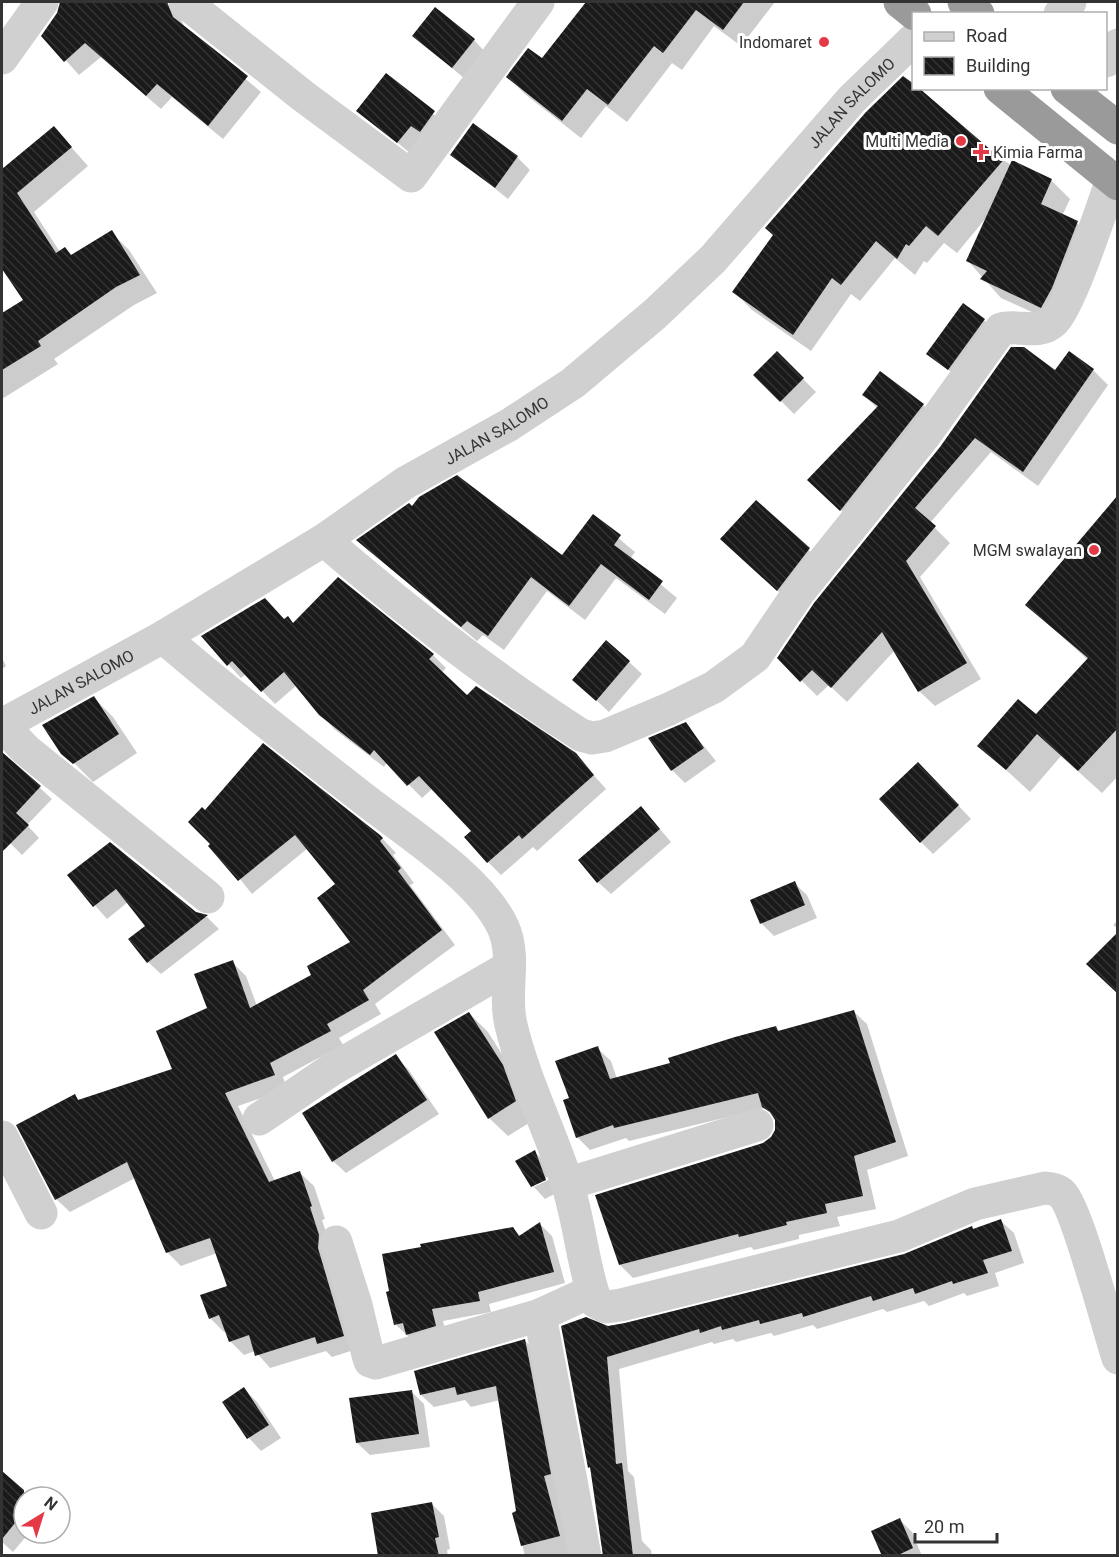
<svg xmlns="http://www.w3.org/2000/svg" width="1119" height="1557" font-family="Roboto,sans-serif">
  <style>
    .shadow { fill: #0003 }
    .building { fill: url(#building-back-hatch) }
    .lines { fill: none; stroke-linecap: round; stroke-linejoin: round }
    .minor { stroke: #d0d0d0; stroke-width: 33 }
    .highway { stroke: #9a9a9a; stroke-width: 33 }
    .poi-dot { fill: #e63946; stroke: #fff; stroke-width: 2 }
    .labels { text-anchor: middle; stroke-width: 6; stroke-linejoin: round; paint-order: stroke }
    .poi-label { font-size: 16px; fill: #333; stroke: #fff; text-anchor: end }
    .street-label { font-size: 16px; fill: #333; stroke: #fff }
  </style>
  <defs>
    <pattern id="building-back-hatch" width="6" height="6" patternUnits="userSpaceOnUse" patternTransform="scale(1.5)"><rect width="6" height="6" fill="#1a1a1a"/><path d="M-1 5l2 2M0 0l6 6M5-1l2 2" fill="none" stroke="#333"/></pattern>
  </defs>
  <rect width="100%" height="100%" fill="#fff"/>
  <path class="shadow" d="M66,2H165L180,17L185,28L261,92L223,139L172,97L161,109L101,57L79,75L43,35Z
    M588,2H775L741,46L714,26L682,70L672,63L627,122L606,106L581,138L526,95L508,77L542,61Z
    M414,36L474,40L486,53L465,79Z
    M387,75L446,125L411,154L358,110Z
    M914,88L992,152L1011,165L1051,180L1070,199L1062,216L1077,223L1096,242L1060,325L1001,298L968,261L986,218L957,253L944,243L927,263L924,261L915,275L895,258L860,301L851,294L811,351L752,310L734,292Z
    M54,128L88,166L34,212L60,252L65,249L73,256L111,232L129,250L157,293L134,305L54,359L58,364L2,399V315L25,301L21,279L2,250V165L5,169Z
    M452,154L517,157L530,170L508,199Z
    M984,320L996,333L962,381L928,353Z
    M777,353L816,392L794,414L755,375Z
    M1093,370L1108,385L1038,486L991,452L930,523L950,543L920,577L981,679L935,706L919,691L895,650L847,702L829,685L817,696L779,658L941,448L1055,372Z
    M880,373L923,405L940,422L858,527L810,480L878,409L864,395Z
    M1118,497V776L1102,793L1061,756L1030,792L980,746L1036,716L1088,660L1027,605Z
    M756,502L828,568L797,608L741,558Z
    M593,517L635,552L630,559L677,598L665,614L616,578L585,620L547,591L504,650L483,635L477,641L358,541L563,557Z
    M338,579L433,655L446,668L441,673L467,697L575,754L606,789L537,851L533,847L501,875L488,862L473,831L433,788L422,798L387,762L384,767L334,729L297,685L275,704L246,674L241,678L203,637L285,620L294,624Z
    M2,658L6,666L2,669Z
    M629,662L642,674L609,712L574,680Z
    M94,698L113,717L137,753L93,782L60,749Z
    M685,723L716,761L685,783L672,770Z
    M2,753L52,799L27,825L39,838L22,855L2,835Z
    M931,776L971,819L933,854L921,842Z
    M205,812L380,836L396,853L393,855L414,883L410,885L455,945L375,1004L381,1014L339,1038L343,1045L283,1077L287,1089L238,1106L275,1181L300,1173L314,1186L325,1219L322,1220L332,1250L357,1349L332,1357L326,1351L270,1368L255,1351L244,1355L230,1341L227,1331L224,1332L210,1318L229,1287L217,1253L181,1266L167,1252L135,1178L70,1212L56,1199L75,1096L80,1101L174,1070L232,962L246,976L257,1006L313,975L352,942L337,885L308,848L252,894L212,844Z
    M653,821L671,842L611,894L598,882Z
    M110,844L195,913L207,917L219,929L161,974L148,962L147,926L128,902L107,919L69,876Z
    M794,883L807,895L817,918L774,936L762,924L752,901Z
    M1118,920V929L1113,925Z
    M853,1011L867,1024L908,1156L867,1170L876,1209L837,1217L840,1226L799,1235V1239L754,1250L751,1247L633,1278L620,1265L772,1138L777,1130V1120L765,1108L629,1141L626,1138L590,1150L577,1137L571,1099L597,1048L611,1061L617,1079L672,1064L776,1028L780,1032Z
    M469,1013L488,1032L522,1086L534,1120L508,1136L489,1118Z
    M395,1056L408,1069L439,1114L346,1173L333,1161Z
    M535,1152L548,1165L551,1175L534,1184V1187L532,1186Z
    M552,1178L558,1192L545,1199L534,1187Z
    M1001,1221L1014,1233L1024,1263L995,1273L999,1286L967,1296L964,1293L929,1306L924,1301L887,1312L883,1309L817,1329L813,1325L774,1336L771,1333L736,1342L733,1339L714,1344L712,1342L619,1369L628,1471L634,1477L642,1541L651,1550L652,1556H605L592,1470L589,1467L608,1327L904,1256L971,1227L974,1230Z
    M540,1224L552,1236L565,1283L489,1304L491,1312L443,1321L447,1338L419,1346L396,1325L513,1228L521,1237Z
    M525,1341L538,1353L575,1556H525L514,1514L518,1513L500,1400L471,1407L465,1400L434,1407L421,1395Z
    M244,1389L257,1402L281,1438L261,1451L249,1438L225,1402Z
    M411,1391L424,1404L430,1447L370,1455L357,1443Z
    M2,1473L30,1497H24V1533H29L13,1552L2,1542Z
    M432,1504L444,1516L450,1549L447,1550L448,1556H379Z
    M900,1520L912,1532L922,1556H883Z"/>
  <path class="building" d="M60,2H167L173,17L248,76L208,126L157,84L146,96L85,43L64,62L41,36L57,13Z
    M586,2H744L723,30L696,10L663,53L654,46L608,105L587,89L562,121L506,77L528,48L542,58Z
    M435,7L475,39L452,68L412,36Z
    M386,73L435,111L420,132L411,126L397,143L356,111Z
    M903,76L914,84V88H919L992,151L1006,157L938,236L926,226L909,246L906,244L897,259L876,241L841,285L832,278L793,335L732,292L773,235L765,228L866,112Z
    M473,123L518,156L495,188L450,155Z
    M54,126L72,147L17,193L56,253L65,247L71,255L112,230L140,275L116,287L38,341L41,346L2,370V313L23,300L2,269V169Z
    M1012,160L1052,179L1041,204L1078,221L1052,288L1041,308L980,279L987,271L966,261Z
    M963,303L985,319L948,370L926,354Z
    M1011,347H1024L1055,370L1069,351L1094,369L1023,472L975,438L915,508L936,526L906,561L967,663L918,692L882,632L831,688L812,670L800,682L777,658L814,603L940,447Z
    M777,351L804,378L780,402L753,375Z
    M880,371L924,404L840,511L807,480L878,406L862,395Z
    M457,475L562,555L593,514L621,535L614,545L663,581L649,600L601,564L569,606L531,577L488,636L467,621L461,627L356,540L409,503L412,506L419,497Z
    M1118,495V728L1078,771L1037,734L1006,770L977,746L1018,699L1036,714L1088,658L1025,605Z
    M756,500L810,548L777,591L720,539Z
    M338,577L434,654L429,659L467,695L476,686L576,753L594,775L522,839L519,835L487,863L464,837L471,831L419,776L407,786L374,750L370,755L319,715L284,672L261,692L232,661L227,666L201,636L265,598L284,619L288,616L293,623Z
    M606,640L630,661L596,701L572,680Z
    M94,696L119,734L73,764L61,754L42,725Z
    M686,722L704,748L671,771L648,738Z
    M263,743L380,835L383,838L380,841L401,868L398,871L442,930L363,990L369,1000L327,1024L331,1031L270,1063L275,1075L225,1093L269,1182L300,1171L312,1206L310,1207L319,1235L318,1248L344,1336L317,1344L315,1337L255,1356L249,1335L229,1342L219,1315L209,1319L200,1295L227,1286L210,1238L166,1253L127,1162L55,1200L16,1125L75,1094L78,1100L172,1069L156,1031L207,1008L194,974L233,960L250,1008L311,975L307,966L350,942L317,898L335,884L295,835L238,881L208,846L210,844L188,822L202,807L205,810Z
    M2,752L41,786L16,813L29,825L2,852Z
    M918,762L959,805L920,843L879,799Z
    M641,806L660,829L597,883L578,860Z
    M110,842L196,912L208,915L147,963L128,939L145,926L116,889L93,907L67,875Z
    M795,881L805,905L760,924L750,900Z
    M1118,932V994L1086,964Z
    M854,1010L896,1142L854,1156L863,1196L825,1204L827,1213L786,1222L787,1225L739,1237L738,1234L619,1265L595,1195L763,1143L771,1137L775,1130V1120L770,1112L762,1107L758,1093L614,1128L613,1125L576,1138L563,1100L569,1098L555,1061L598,1046L610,1079L670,1063L668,1058L735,1037L776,1026L778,1031Z
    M469,1012L503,1065L516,1101L488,1119L434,1032Z
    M396,1054L427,1100L332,1162L302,1113Z
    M535,1150L546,1180L531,1187L515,1161Z
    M1001,1219L1012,1251L983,1260L988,1273L953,1284L952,1281L915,1294L913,1288L873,1301L871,1296L803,1317L802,1313L760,1324L759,1320L722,1330L721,1326L700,1333L699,1329L607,1357L616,1464L622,1463L633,1556H603L590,1467L588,1468L561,1326L586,1317L608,1326L625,1323L904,1254L972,1226L973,1229Z
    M540,1222L554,1272L478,1292L480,1301L432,1309L436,1326L406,1335L403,1323L394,1325L386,1292L389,1291L382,1254L421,1247L420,1244L513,1227L519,1236Z
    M525,1339L551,1474L544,1476L560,1536L521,1546L512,1513L516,1511L496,1386L457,1395L455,1387L420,1395L414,1371Z
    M244,1387L269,1425L247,1439L222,1402Z
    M412,1390L419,1434L356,1443L349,1398Z
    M2,1471L24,1490V1512L2,1539Z
    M432,1502L439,1537L435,1538L439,1556H378L371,1513Z
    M900,1518L913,1548L896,1556H882L871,1531Z"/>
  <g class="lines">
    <g class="minor">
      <path d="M185,2L303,96L411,176L538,2"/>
      <path d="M1060,14L1070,2"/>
      <path d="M2,58L42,2"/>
      <path d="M1106,61L1118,45"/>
      <path d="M324,540C405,610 491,677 581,735L592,738L605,736L669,709L714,687L755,657L799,592L925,435L1001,329C1018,324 1039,336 1054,321C1071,304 1102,207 1112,180"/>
      <path d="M163,637C228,693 296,746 364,799C405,831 481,879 503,927C517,958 503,993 511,1025C524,1080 550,1130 567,1183C580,1222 582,1264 596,1302L606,1307L621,1305L899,1236L975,1204L1045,1188C1051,1189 1057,1189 1062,1194C1077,1208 1109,1331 1118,1358"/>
      <path id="s1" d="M2,725L163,637L324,540L405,483L509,425L573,383L655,314L713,259L852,99L914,39"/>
      <path d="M2,725L26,750L208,897"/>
      <path d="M259,1119L331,1070L509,967"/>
      <path d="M2,1137L41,1213"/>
      <path d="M567,1184L757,1125"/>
      <path d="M336,1242L356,1305L368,1355L370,1361L376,1363L540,1315L592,1291"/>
      <path d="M540,1315L585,1556"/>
    </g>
    <path class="highway" d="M900,2L915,14
      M964,2L978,14
      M1000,88L1118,184
      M1067,88L1118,128"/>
  </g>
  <g class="poi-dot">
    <circle cx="824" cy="42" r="6"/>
    <circle cx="961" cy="141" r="6"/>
    <path d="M978 143h6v6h6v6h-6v6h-6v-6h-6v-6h6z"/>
    <circle cx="1094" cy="550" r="6"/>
  </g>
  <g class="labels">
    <g class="poi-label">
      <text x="812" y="48">Indomaret</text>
      <text x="949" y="147">Multi Media</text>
      <text x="993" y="158" text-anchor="start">Kimia Farma</text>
      <text x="1082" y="556">MGM swalayan</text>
    </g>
    <g class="street-label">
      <text dy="6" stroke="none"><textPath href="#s1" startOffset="1062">JALAN SALOMO</textPath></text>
      <text dy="6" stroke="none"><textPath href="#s1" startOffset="576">JALAN SALOMO</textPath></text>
      <text dy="6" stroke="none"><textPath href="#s1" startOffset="90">JALAN SALOMO</textPath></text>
    </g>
  </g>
  <rect width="1119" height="1557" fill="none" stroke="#333333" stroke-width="6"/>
  <rect x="912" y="12" width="195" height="78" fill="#ffffff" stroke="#adadad" stroke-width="1.5"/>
  <rect x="924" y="32" width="30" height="9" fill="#d0d0d0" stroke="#adadad" stroke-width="1.5"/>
  <text x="966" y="42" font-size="18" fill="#333333">Road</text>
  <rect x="924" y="57" width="30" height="18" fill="url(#building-back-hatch)" stroke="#adadad" stroke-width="1.5"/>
  <text x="966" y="72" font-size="18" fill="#333333">Building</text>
  <g transform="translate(42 1515) rotate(38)"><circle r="28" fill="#ffffff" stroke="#adadad" stroke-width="1.5"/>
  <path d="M0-4.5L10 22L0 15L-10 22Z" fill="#e63946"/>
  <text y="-9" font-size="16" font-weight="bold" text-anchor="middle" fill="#333333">N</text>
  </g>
  <path d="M915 1533v9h82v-9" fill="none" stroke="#333333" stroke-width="3"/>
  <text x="924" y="1533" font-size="18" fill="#333333" stroke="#ffffff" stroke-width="4.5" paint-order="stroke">20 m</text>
</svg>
